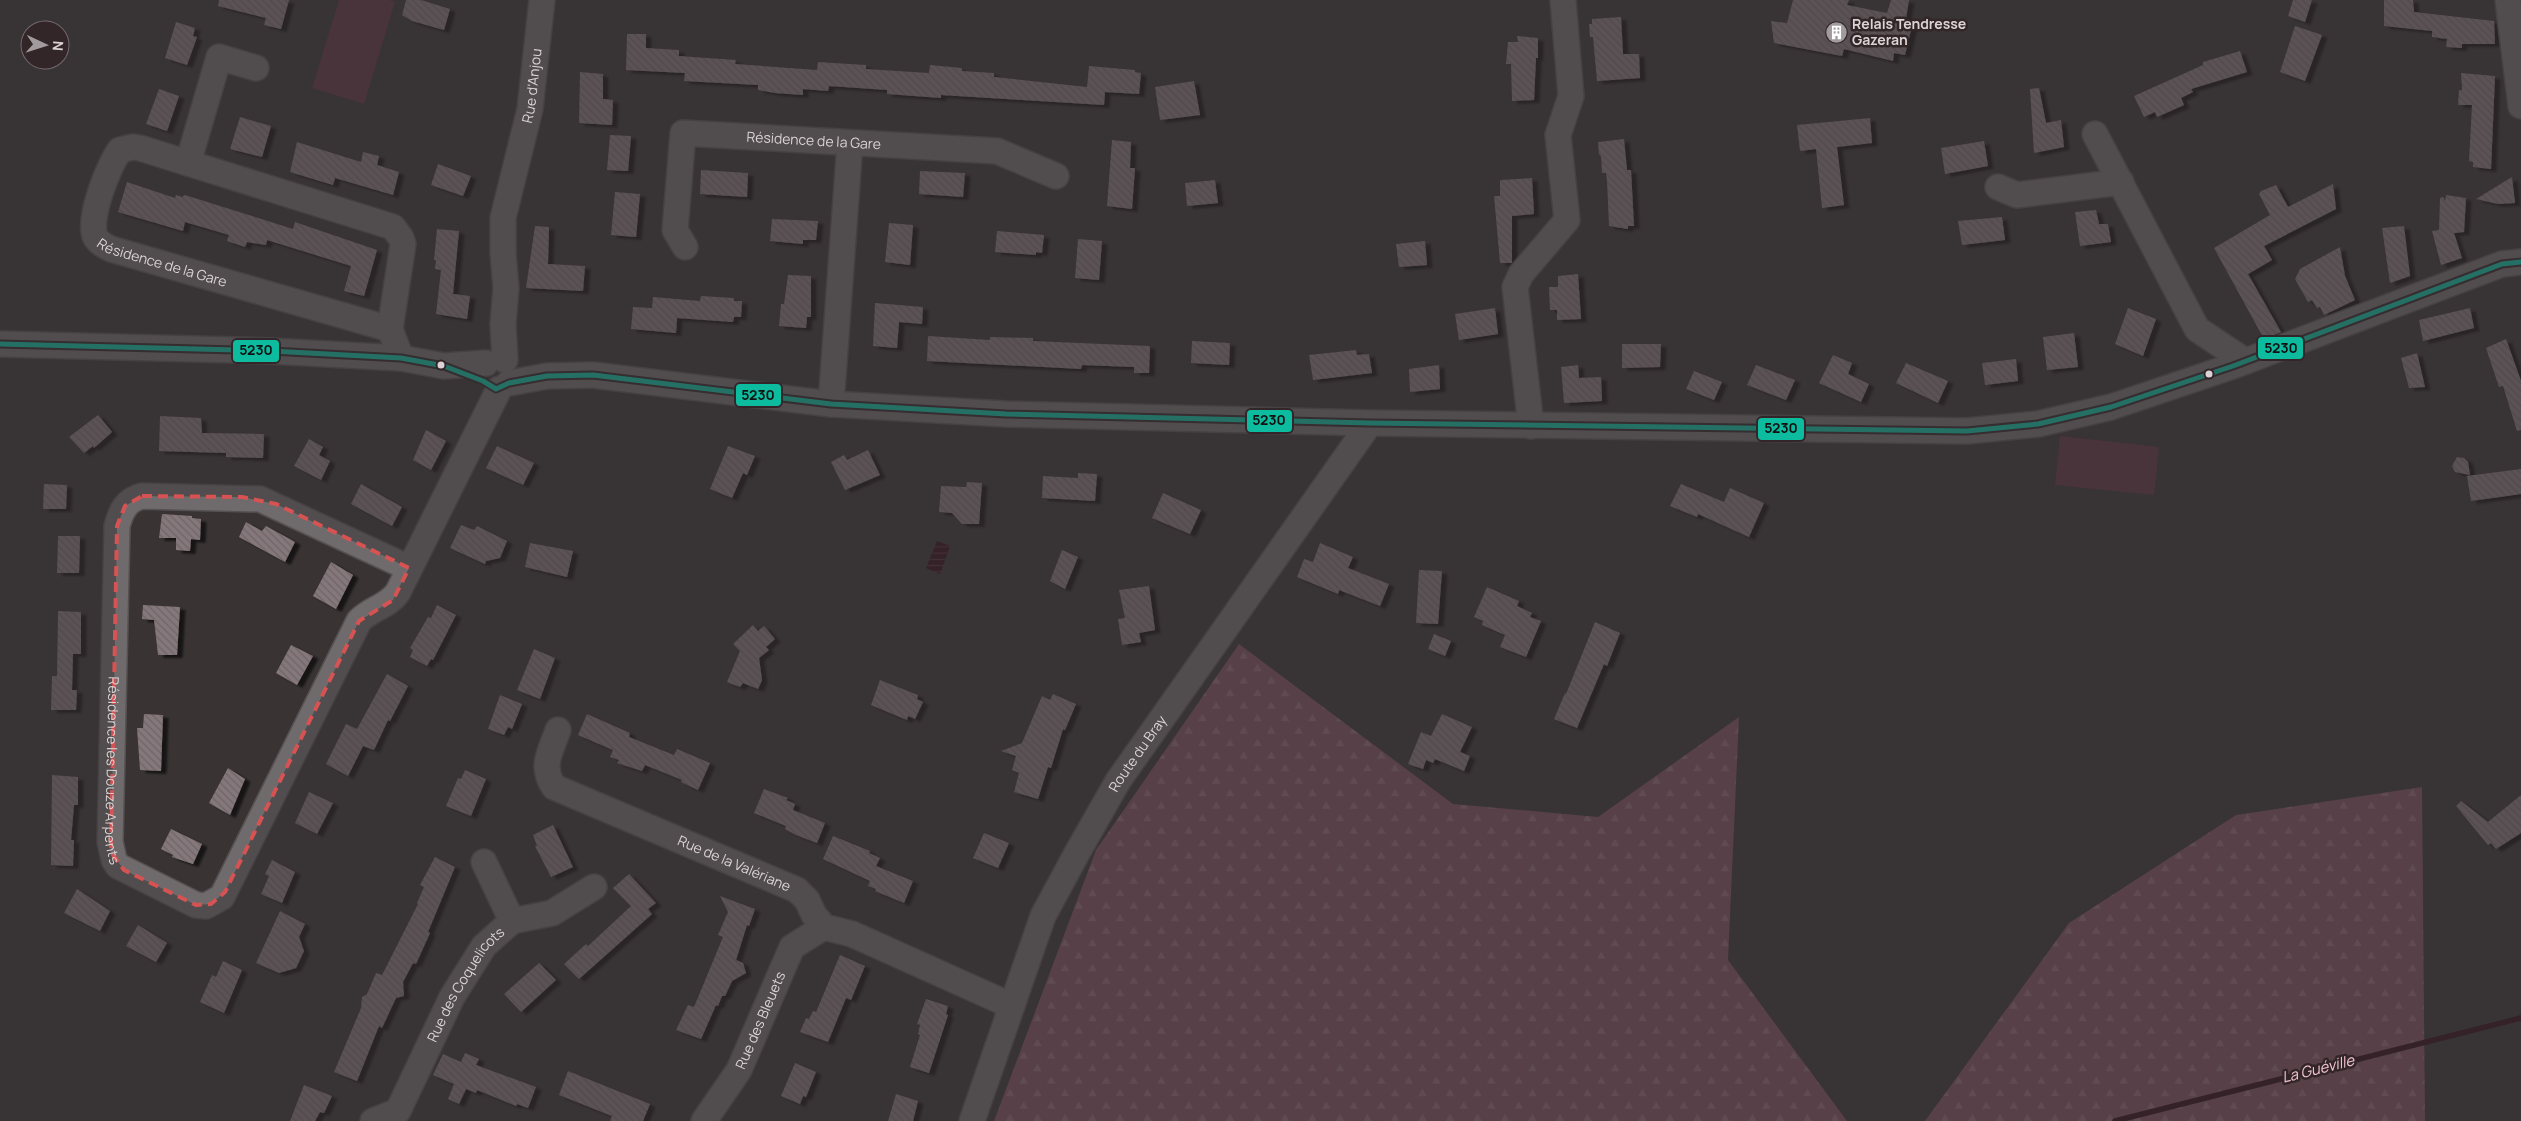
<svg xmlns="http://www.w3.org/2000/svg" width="2521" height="1121" font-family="Manrope,sans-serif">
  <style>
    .green { fill: #5c3540 }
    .forest { fill: url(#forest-firs) }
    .water { fill: url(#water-rules) }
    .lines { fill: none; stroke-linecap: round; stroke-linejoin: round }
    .stream { stroke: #320c1a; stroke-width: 5.5 }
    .building { fill: url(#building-back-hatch); filter: url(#shadow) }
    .minor-casing { stroke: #555051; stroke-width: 28 }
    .minor { stroke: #6f6a6b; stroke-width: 25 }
    .bus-1-casing { stroke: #322629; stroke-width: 9 }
    .bus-1 { stroke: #0dbb9f; stroke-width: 5 }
    .marked { fill: none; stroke: #d75353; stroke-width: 4; stroke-dasharray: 10 6; stroke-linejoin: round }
    .bus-dot { fill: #dbd3d5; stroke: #322629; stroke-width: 2 }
    .labels { text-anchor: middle; stroke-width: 5; stroke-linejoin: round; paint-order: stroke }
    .poi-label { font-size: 14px; font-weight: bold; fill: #dbd3d5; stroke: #322629; text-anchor: start }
    .street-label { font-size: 14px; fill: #dbd3d5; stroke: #322629 }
    .water-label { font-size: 15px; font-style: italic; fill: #f5c4d1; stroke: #322629 }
    .line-badge { stroke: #322629; stroke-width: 2 }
    .pale-badge-label { font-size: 14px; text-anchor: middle; font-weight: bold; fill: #111 }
  </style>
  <defs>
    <pattern id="forest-firs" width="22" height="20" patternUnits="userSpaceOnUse" patternTransform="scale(1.25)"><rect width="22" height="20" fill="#7c515e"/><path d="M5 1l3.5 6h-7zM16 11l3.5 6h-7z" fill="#8e6974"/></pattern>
    <pattern id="water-rules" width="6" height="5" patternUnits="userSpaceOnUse" patternTransform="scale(1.25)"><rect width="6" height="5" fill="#320c1a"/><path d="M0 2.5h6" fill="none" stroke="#4f2e3a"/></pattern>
    <pattern id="building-back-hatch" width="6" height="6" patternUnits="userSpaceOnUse" patternTransform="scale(1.25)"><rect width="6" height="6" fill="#85787c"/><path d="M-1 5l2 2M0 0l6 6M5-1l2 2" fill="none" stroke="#6e6467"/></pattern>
    <filter id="shadow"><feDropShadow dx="5.5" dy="3" stdDeviation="1" flood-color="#0009"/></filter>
  </defs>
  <rect width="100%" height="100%" fill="#393334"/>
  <path class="green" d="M339,0H389L395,2L364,104L312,88Z
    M2060,436L2159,447L2154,495L2055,485Z"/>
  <path class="forest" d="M1239,644L1453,804L1598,817L1739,717L1728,960L1847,1121H994L1096,850Z
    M2422,787L2425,1121H1925L2069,923L2236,815Z"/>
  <path class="water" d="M937,541L950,546L940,574L926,568Z"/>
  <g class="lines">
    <path class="stream" d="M2115,1121L2521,1018"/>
  </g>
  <path class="building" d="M219,0H289L281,29L264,25L266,18L218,6Z
    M406,0H421L450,9L444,30L412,21L402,15Z
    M1793,0H1849L1847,5L1887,13L1891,0H1909L1905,24L1912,26L1905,55L1894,53L1893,61L1844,49L1842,56L1774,43L1771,21L1787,23Z
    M2293,0H2312L2305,22L2288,16Z
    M2384,0H2413L2414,12L2494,21L2495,44H2462V48L2446,47L2447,39L2432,37V31L2384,26Z
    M1621,17L1623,54H1639L1640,78L1597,81L1593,37H1590L1589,24H1592V19Z
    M176,22L195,28L193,36L197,37L187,65L165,58Z
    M2295,26L2322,35L2305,81L2280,72Z
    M627,34H646V48L679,50V56L736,60L735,64L817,70L818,62L866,65V69L929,73L930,65L962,68V71L994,73V77L1087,87L1089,66L1135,70V72L1141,73L1139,94L1105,92L1104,105L941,95V98L887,94V90L829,86L828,91L803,89V95L775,93L758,90V85L684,81L685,73L626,70Z
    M1517,36L1538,38V58H1536L1534,100L1512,101L1511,64H1506L1508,42H1518Z
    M2240,51L2247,72L2191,89L2193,92L2181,98L2184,105L2157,117L2155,112L2144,117L2134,96L2203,65V62Z
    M580,72L603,74V99L613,100L612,125L579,123Z
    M2461,73L2495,76L2491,169L2473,167V162L2469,161L2472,105H2458L2459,90H2462Z
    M1194,81L1200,115L1160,120L1155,87Z
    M2039,88L2046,123L2061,120L2064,147L2034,153L2030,89Z
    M159,89L179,96L167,131L146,124Z
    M240,117L271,126L262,157L230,149Z
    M1870,118L1872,143L1837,147L1844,205L1822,208L1816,149L1800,151L1797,125Z
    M610,135L631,136L628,171L607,170Z
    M1624,139L1627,170H1631L1634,226H1628V229L1609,226L1607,181L1606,173H1602L1601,156L1599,154L1598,142Z
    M1112,140L1131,142L1130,168H1135L1132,209L1107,206Z
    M1984,141L1988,166L1945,174L1941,148Z
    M297,142L361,162L363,152L379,156L377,165L399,172L393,195L335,178L333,185L290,172Z
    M438,164L471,176L463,196L431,185Z
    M701,170L748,173L747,197L700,194Z
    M920,171L965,173L963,197L919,194Z
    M2512,177L2515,203L2498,204L2476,199Z
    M1532,178L1534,214L1512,216V263H1500L1494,196H1500V180Z
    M1215,180L1218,203L1187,206L1185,183Z
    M127,182L175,198L176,195L182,197L185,195L293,229L295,222L377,250L364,296L344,291L351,266L267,240L266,245L247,242L245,247L227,241L229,235L185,222L183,231L118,212Z
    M2333,184L2336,209L2264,246L2272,260L2248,274L2281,332L2264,339L2214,248L2270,215L2259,194L2261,191L2276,185L2288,207Z
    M615,192L640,194L636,237L611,235Z
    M2446,195L2466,198L2464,232L2454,233L2462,258L2441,265L2432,231L2439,230L2440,198L2443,197L2445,201Z
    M2096,210L2099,224H2108L2111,242L2080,246L2075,212Z
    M2002,217L2005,240L1962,245L1958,221Z
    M772,219L818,221L816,240H803V244L770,241Z
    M889,223L913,225L910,265L885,262Z
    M535,226L549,227L548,264L585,266L583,291L526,288Z
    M2404,226L2410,276L2390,283L2382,228Z
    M437,229L459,231L453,294L470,296L467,319L436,314L441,270L435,269L436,260H434Z
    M997,231L1044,235L1042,253L1036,252V255L995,252Z
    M1078,239L1102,241L1099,280L1075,278Z
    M1425,241L1427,265L1399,267L1396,244Z
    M2340,247L2345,276L2355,300L2324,315L2320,307L2317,308L2312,300L2308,302L2295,279L2300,269Z
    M1578,274L1581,319L1557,320V310H1550L1549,287H1558V276Z
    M788,275L811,276V317H807L806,328L779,326L781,304H784Z
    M701,296L734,298V301H742L741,317H734L733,322L677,318L676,333L631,329L633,307L652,308L653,297L700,301Z
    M875,303L923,307L922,324L899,322L897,348L873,346Z
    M1495,308L1498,334L1459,340L1455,314Z
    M2128,308L2156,319L2143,356L2115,344Z
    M2470,308L2474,328L2423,341L2419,320Z
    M2074,333L2078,367L2047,370L2043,337Z
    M928,336L990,340V337L1033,338V341L1150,346L1149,373H1134V367L1082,365L1081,369L927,361Z
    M2506,339L2521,381V430L2517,431L2503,386L2499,387L2486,348Z
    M1192,341L1230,343L1229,365L1191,363Z
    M1622,344H1661L1660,367L1622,368Z
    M1356,350L1357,355L1369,354L1372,373L1313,380L1309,355Z
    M2417,353L2425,387L2409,388L2401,358Z
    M1833,355L1852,363L1848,374L1869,384L1861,402L1819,383Z
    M2016,359L2018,381L1985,385L1982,363Z
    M1906,363L1948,381L1938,403L1896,383Z
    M1439,365L1440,389L1410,392L1409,369Z
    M1578,365L1579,378L1601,377L1602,401L1564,403L1561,367Z
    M1756,365L1795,380L1786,400L1747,385Z
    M1694,371L1722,382L1714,400L1686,389Z
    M98,415L112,432L94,448L93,446L84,453L69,437Z
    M160,416L201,418L202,433L264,434L263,458L226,457V453L159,451Z
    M426,430L446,441L431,470L413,460Z
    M309,439L323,447L319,455L330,461L321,480L294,466Z
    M497,446L534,463L523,485L486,468Z
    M728,446L755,456L747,475L743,473L732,498L710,489Z
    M868,450L880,475L845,490L831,462L844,455L847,460Z
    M2457,457L2464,458L2468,462L2470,475L2455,472L2452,466Z
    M2521,469V494L2471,501L2467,476Z
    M1078,473L1097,474L1095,501L1042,498L1043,476L1078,478Z
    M967,482L982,483L979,524H962L952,513L939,512L941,486L966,487Z
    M44,484L67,485L66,509H43Z
    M361,484L402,507L392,526L351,504Z
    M1681,484L1724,502L1730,488L1764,503L1749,537L1698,514L1697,517L1670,506Z
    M1163,493L1201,510L1190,534L1152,518Z
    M162,514L192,516V518L201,519L200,540L191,539L190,551L176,550V538H159Z
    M246,522L262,531L266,526L295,542L285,562L239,537Z
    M461,525L474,530L477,526L507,541L500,558L486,561L485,564L450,548Z
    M58,536H80L79,573H57Z
    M530,543L573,551L567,577L525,567Z
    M1320,543L1353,557L1348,568L1389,584L1380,606L1339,590L1338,594L1297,577L1304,559L1313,562Z
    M1062,550L1078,557L1065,589L1050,581Z
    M331,562L353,575L336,609L313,596Z
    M1419,570L1442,571L1438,624L1416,623Z
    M1149,586L1155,630L1139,633L1141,642L1122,645L1118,619L1125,618L1119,590Z
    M1487,587L1519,601L1517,606L1532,613L1530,617L1541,621L1526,657L1500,647L1505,635L1482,625L1483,621L1474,617Z
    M143,605L180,607L177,655H158L154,620L142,619Z
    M437,605L456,615L433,660L431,659L427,666L410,657L413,650L410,648L428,617L431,618Z
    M58,611L81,612V654H73L72,690H77L76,710H51L52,676H57Z
    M1595,622L1620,633L1607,666L1604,664L1577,728L1554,719L1565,693L1566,694Z
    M753,625L758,631L764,626L775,639L766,647L769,650L759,658L762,680L758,689L743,683L740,687L727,682L740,651L733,644Z
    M1434,634L1451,641L1445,656L1428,649Z
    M291,645L313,656L297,685L276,673Z
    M534,649L555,658L540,699L517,690Z
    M387,674L408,686L390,721L388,720L374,750L363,746L348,776L326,764L346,724L357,729Z
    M880,680L918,695L917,699L923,702L915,719L908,716L907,720L871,705Z
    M1053,694L1076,704L1065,730L1063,729L1051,768L1048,767L1038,799L1014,792L1019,773L1012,770L1016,756L1001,751L1022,743L1042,696L1050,700Z
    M500,695L522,704L512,729L508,727L504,735L488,729Z
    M144,714L163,715L161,771L140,770L137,728H143Z
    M587,714L630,733L629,737L674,755L677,749L710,763L698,790L681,782L682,780L645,765L642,771L617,763L619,760L610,757L613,750L578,735Z
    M1442,714L1472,727L1460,752L1470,756L1464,771L1435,759L1433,763L1426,760L1423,769L1408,764L1421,732L1431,736Z
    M228,768L245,779L230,815L209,803Z
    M465,770L486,779L471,816L446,806L458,778L461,779Z
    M52,775L78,777V805H74L71,840H74L73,866L51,865Z
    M764,789L788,798L786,800L795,804L793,810L825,823L817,843L796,835L785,829L786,826L754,813Z
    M309,792L333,803L317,834L295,823Z
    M2521,795V833L2496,849L2491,843L2488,845L2456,806L2461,801L2488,822Z
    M553,825L573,867L551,877L535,846H537L533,835Z
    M171,829L202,844L193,864L172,857L173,855L161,849Z
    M984,833L1009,843L998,868L973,858Z
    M833,836L870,851L869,853L880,858L876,866L913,881L904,903L875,891L876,889L868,886L870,881L823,859Z
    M435,857L455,867L428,932L430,933L416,964L413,963L403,982L404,996L396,998L382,1028L379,1026L357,1081L334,1072L361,1008L362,997L367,994L376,973L382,975L418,904L417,903L424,887L420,885Z
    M272,860L295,872L282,903L261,894L269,876L265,874Z
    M629,874L656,903L648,909L652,914L579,979L564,964L586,944L588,946L631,906L613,888Z
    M77,889L110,911L100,931L64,913Z
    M720,896L755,909L749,926L747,925L736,960L743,963L746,973L732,981L725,996H722L718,1006L716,1005L701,1039L676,1030L688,1005L694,1007L723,937L718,935L728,912Z
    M280,911L305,924L299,937L304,951L296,968L279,973L256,963Z
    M138,925L167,943L156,962L126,946Z
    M840,955L865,966L851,1000L846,998L828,1042L800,1032L806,1018L809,1019L813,1011L816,1012Z
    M223,961L242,970L224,1013L200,1002L212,975L216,977Z
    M539,963L556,980L521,1012L504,994Z
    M926,999L948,1006L946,1014L948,1015L929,1073L910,1067L920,1035L918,1034L920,1025L917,1024Z
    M465,1053L479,1059L476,1065L536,1087L528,1108L517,1104L516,1106L477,1090L476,1093L466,1089L459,1104L448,1099L454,1084L433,1075L443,1054L461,1062Z
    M795,1063L816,1072L806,1097L803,1096L800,1104L781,1096Z
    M568,1071L650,1104L643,1121H610L612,1116L559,1095Z
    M304,1085L332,1096L324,1113L320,1112L315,1121H290Z
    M896,1094L918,1101L913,1121H888Z"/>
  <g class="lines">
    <defs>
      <g id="minor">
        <path d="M2508,0L2521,106"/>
        <path d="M256,68L219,57L188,163L393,227L401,238L403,244L390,329"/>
        <path d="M2095,134L2197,329L2245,361"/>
        <path id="s1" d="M188,163L140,148L133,147L120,150C109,164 86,222 96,238C100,244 105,246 111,249L390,329L401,358"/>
        <path d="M1998,187L2017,195L2121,182"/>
        <path id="s2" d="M685,247L675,230L683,133L997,151L1056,176"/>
        <path d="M0,344L271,351L401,358L444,366L486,363"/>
        <path id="s3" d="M505,360L503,324L506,288L503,253V218L530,109L542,0"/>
        <path d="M509,383L547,376L593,375L831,404L1006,414L1370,423L1967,431L2038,424L2111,407L2233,366L2502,264L2521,262"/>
        <path d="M831,404L850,143"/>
        <path d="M1531,426L1515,287L1521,274L1567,220L1558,135L1571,96L1563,0"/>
        <path id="s4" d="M409,568L260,499L142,496C126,500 121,511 117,526L110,842L114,860L118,866L196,905L206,906L222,897L359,621C371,608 388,607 398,592L499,389"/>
        <path id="s5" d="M558,730C550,753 540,766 554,787L797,890L807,900L814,915L824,927L852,934L1012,1006"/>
        <path d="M484,862L512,921"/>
        <path id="s6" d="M373,1121L398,1111L452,997L484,946L512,921L552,913L594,887"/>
        <path id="s7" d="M704,1121L739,1070L792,947L824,927"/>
        <path id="s8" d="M972,1121L1043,916L1077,853L1118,781L1370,423"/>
      </g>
    </defs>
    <use href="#minor" class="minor-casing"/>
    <use href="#minor" class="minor"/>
    <defs>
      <path id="bus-1" d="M0,344L271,351L401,358L444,366L483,381L496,389L509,383L547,376L593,375L831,404L1006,414L1370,423L1967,431L2038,424L2111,407L2233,366L2502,264L2521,262"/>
    </defs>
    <use href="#bus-1" class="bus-1-casing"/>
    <use href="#bus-1" class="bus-1"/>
  </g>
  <path d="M0 0H2521V1121H0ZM142,496L242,497L276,504L409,568L393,600L359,621L225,892L211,904L196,905L124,870L111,852L117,526L125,506Z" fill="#393334" fill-opacity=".55" fill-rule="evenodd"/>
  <path class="marked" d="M142,496L242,497L276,504L409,568L393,600L359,621L225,892L211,904L196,905L124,870L111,852L117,526L125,506Z"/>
  <defs>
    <symbol id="building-disc" viewBox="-11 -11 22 22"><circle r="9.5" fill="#a29b9d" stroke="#322629"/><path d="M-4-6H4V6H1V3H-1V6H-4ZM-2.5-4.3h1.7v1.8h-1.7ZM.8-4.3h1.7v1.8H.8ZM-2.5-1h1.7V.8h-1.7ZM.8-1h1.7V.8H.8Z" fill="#fff"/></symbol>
  </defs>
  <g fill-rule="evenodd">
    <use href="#building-disc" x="1824" y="20" width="25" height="25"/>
  </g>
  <g class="bus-dot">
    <circle cx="441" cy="365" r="4.5"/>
    <circle cx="2209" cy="374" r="4.5"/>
  </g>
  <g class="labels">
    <g class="poi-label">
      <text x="1852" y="29">Relais Tendresse<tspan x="1852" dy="16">Gazeran</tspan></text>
    </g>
    <g class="street-label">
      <text dy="5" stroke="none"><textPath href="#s3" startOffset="278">Rue d'Anjou</textPath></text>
      <text dy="5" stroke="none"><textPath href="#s2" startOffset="248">Résidence de la Gare</textPath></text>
      <text dy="5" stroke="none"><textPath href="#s1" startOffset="236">Résidence de la Gare</textPath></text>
      <text dy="5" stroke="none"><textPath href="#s8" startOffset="405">Route du Bray</textPath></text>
      <text dy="5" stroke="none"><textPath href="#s4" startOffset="568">Résidence les Douze Arpents</textPath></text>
      <text dy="5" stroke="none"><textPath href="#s5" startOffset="256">Rue de la Valériane</textPath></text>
      <text dy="5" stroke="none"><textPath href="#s6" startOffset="171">Rue des Coquelicots</textPath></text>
      <text dy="5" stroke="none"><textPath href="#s7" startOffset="116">Rue des Bleuets</textPath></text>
    </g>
    <g class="water-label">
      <text transform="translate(2318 1069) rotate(-14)" y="5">La Guéville</text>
    </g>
  </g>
  <g class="line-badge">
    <rect x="2257" y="336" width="47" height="24" rx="5" fill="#0dbb9f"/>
    <rect x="232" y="339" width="48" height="24" rx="5" fill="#0dbb9f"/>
    <rect x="735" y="383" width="47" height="24" rx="5" fill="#0dbb9f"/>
    <rect x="1246" y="409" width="47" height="24" rx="5" fill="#0dbb9f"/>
    <rect x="1757" y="417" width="48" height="24" rx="5" fill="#0dbb9f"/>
  </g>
  <g class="pale-badge-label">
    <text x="2281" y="353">5230</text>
    <text x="256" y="355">5230</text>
    <text x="758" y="400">5230</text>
    <text x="1269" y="425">5230</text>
    <text x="1781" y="433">5230</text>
  </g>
  <g transform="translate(45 45) rotate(94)"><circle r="24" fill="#322629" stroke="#766b6e"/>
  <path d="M0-4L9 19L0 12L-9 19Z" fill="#a29b9d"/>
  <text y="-8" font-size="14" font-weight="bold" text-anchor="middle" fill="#dbd3d5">N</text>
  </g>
</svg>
